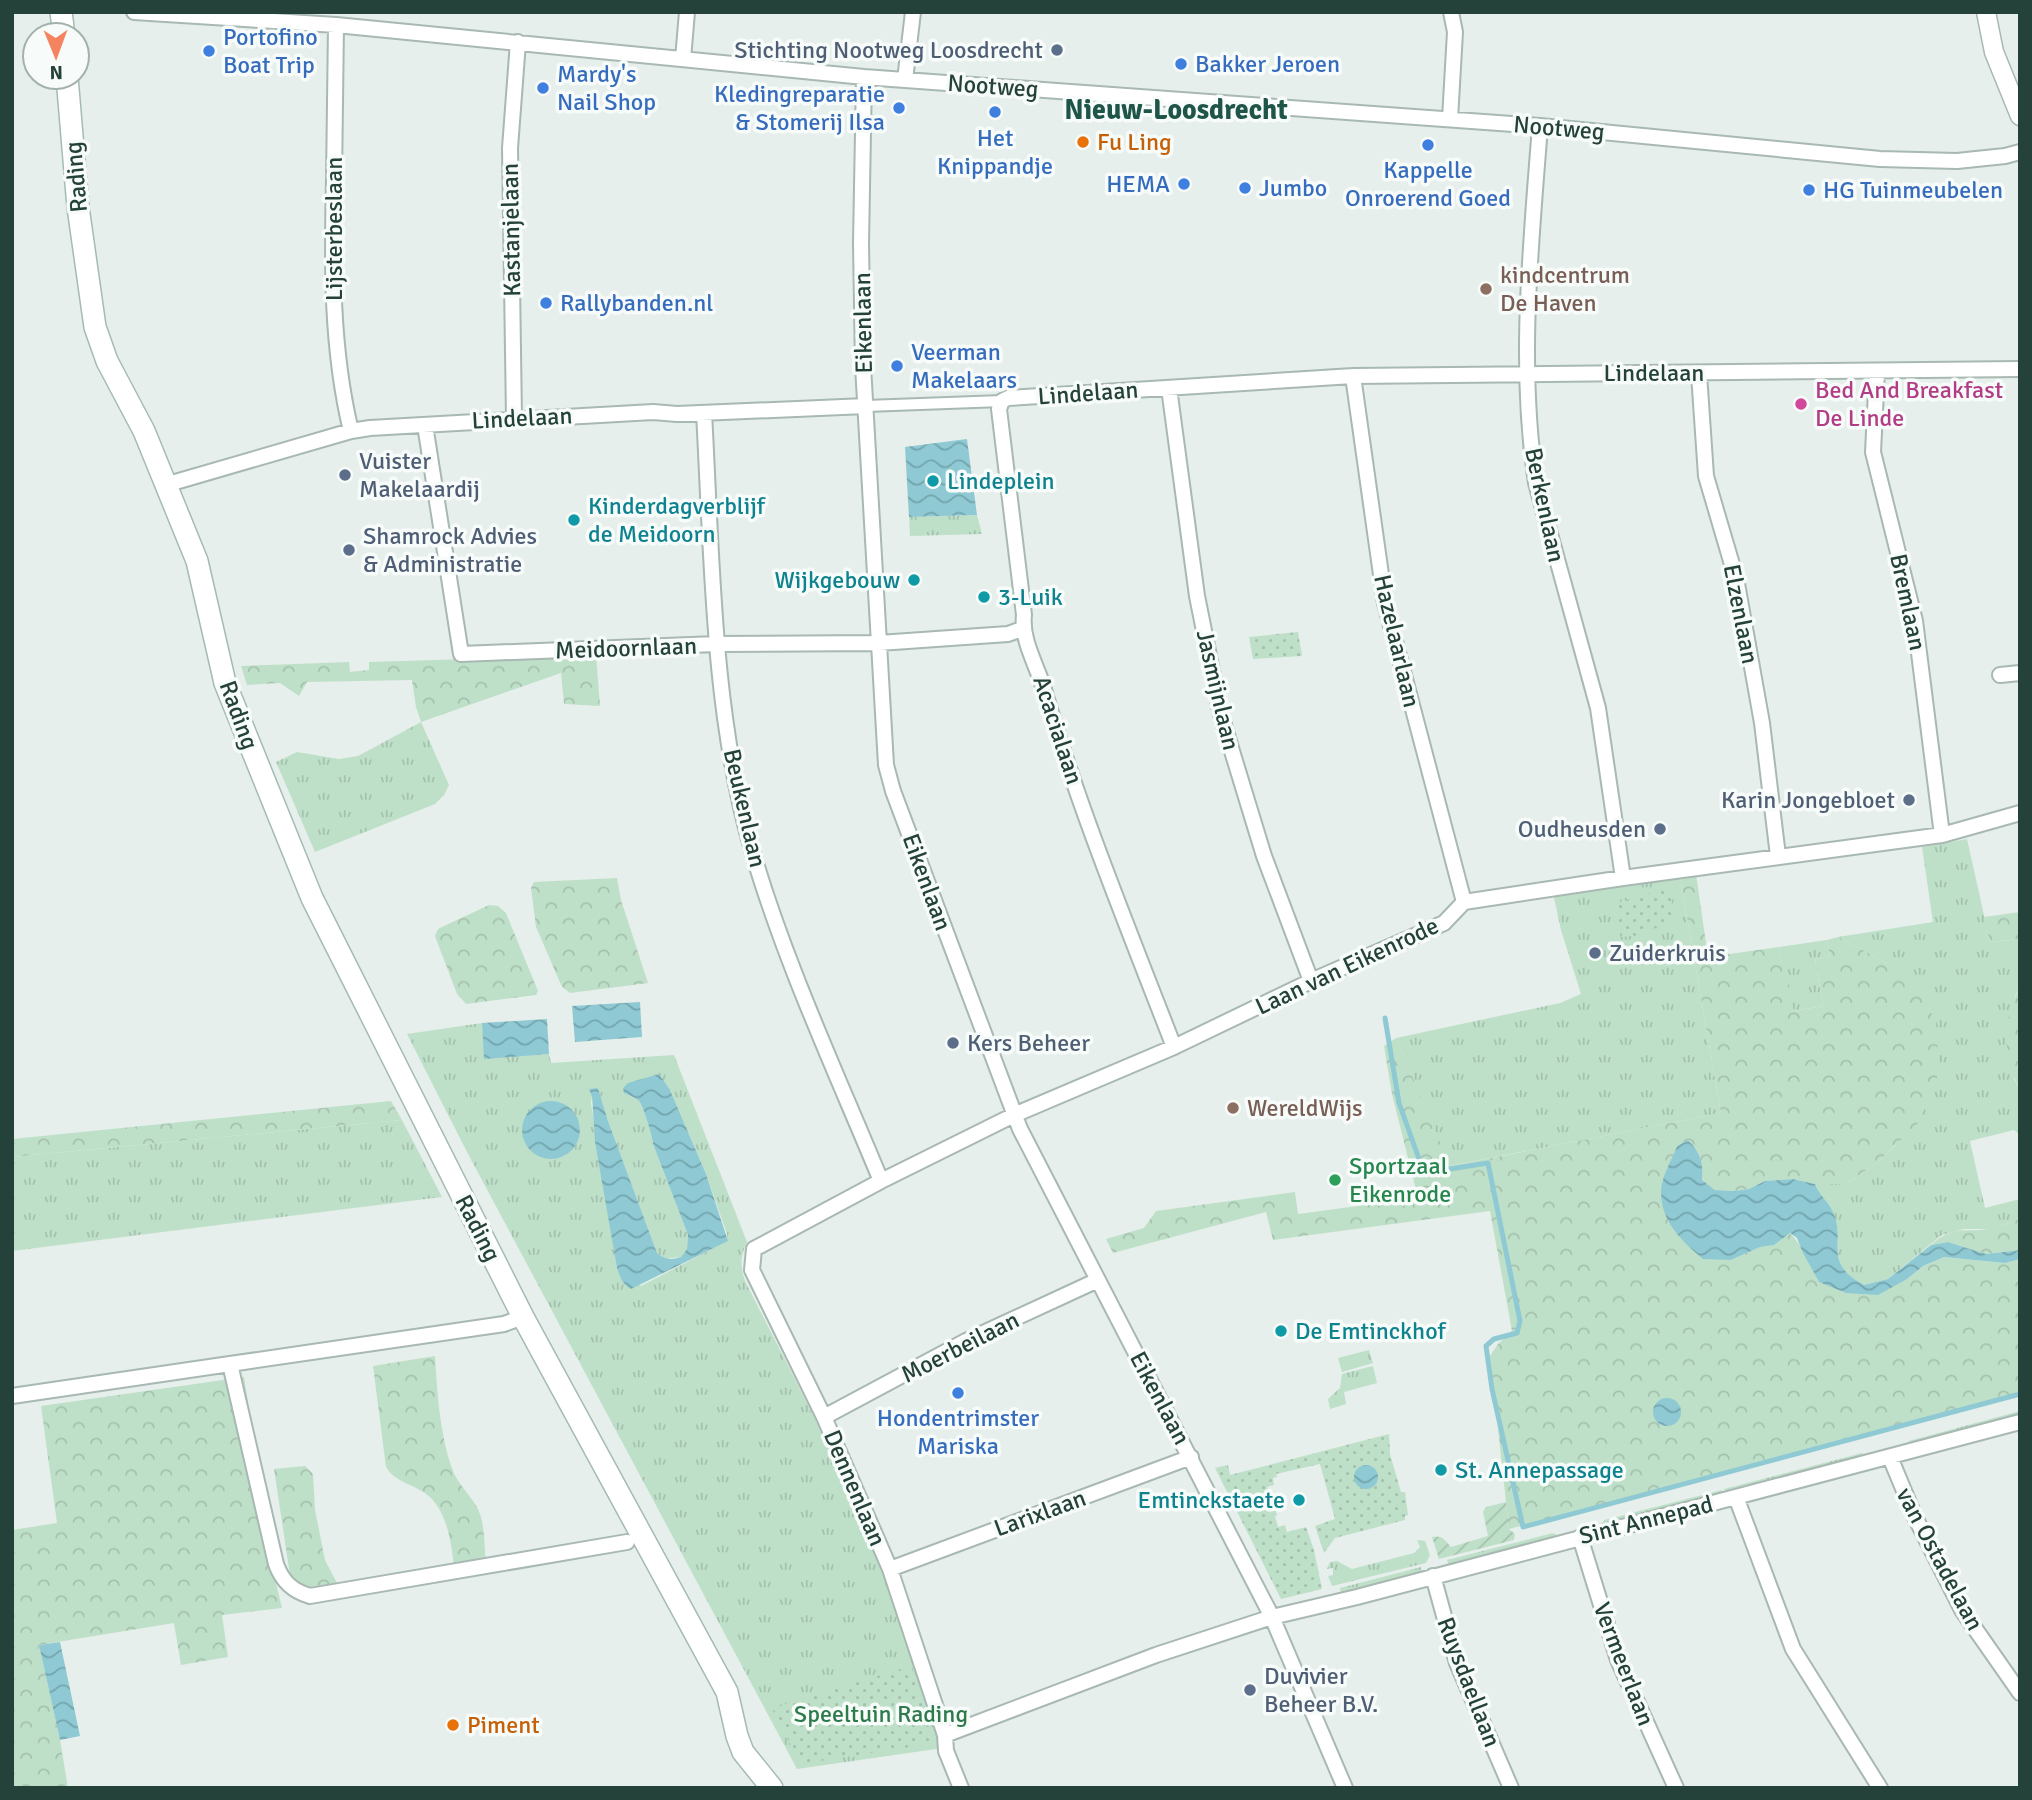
<svg xmlns="http://www.w3.org/2000/svg" width="2032" height="1800" font-family="Signika,sans-serif">
  <style>
    .grass { fill: url(#grass-tufts); fill-rule: evenodd }
    .forest { fill: url(#forest-crowns) }
    .park { fill: url(#park-dots) }
    .garden { fill: url(#garden-furrows) }
    .water { fill: url(#water-waves) }
    .lines { fill: none; stroke-linecap: round; stroke-linejoin: round }
    .stream { stroke: #8ec9d4; stroke-width: 5 }
    .pedestrian-casing { stroke: #a8b8b2; stroke-width: 14 }
    .minor-casing { stroke: #a8b8b2; stroke-width: 18 }
    .tertiary-casing { stroke: #a8b8b2; stroke-width: 21 }
    .secondary-casing { stroke: #a4bbb3; stroke-width: 24 }
    .pedestrian { stroke: #fff; stroke-width: 10 }
    .minor { stroke: #fff; stroke-width: 14 }
    .tertiary { stroke: #fff; stroke-width: 18 }
    .secondary { stroke: #fff; stroke-width: 21 }
    .service-dot { fill: #5c6f8a; stroke: #f7fbf9; stroke-width: 2.5 }
    .shop-dot { fill: #3f7fe0; stroke: #f7fbf9; stroke-width: 2.5 }
    .food-dot { fill: #e8710a; stroke: #f7fbf9; stroke-width: 2.5 }
    .education-dot { fill: #8d6e63; stroke: #f7fbf9; stroke-width: 2.5 }
    .hotel-dot { fill: #d1479c; stroke: #f7fbf9; stroke-width: 2.5 }
    .culture-dot { fill: #0f9aa8; stroke: #f7fbf9; stroke-width: 2.5 }
    .leisure-dot { fill: #2e9e5b; stroke: #f7fbf9; stroke-width: 2.5 }
    .labels { text-anchor: middle; stroke-width: 7; stroke-linejoin: round; paint-order: stroke }
    .shop-label { font-size: 24px; fill: #366cbe; stroke: #f7fbf9; text-anchor: start }
    .service-label { font-size: 24px; fill: #4e5e75; stroke: #f7fbf9; text-anchor: start }
    .street-label { font-size: 24px; fill: #24423a; stroke: #f7fbf9 }
    .food-label { font-size: 24px; fill: #c56008; stroke: #f7fbf9; text-anchor: start }
    .education-label { font-size: 24px; fill: #785e54; stroke: #f7fbf9; text-anchor: start }
    .hotel-label { font-size: 24px; fill: #b23c85; stroke: #f7fbf9; text-anchor: start }
    .culture-label { font-size: 24px; fill: #0d838f; stroke: #f7fbf9; text-anchor: start }
    .leisure-label { font-size: 24px; fill: #27864d; stroke: #f7fbf9; text-anchor: start }
    .park-label { font-size: 24px; fill: #2d7a4b; stroke: #f7fbf9 }
    .quarter-label { font-size: 28px; font-weight: bold; fill: #1f5548; stroke: #f7fbf9 }
  </style>
  <defs>
    <pattern id="grass-tufts" width="24" height="20" patternUnits="userSpaceOnUse" patternTransform="scale(1.75)"><rect width="24" height="20" fill="#bfe0c8"/><path d="M3 7l-1-3M5 7V3M7 7l1-3M15 17l-1-3M17 17v-4M19 17l1-3" fill="none" stroke="#a4c1ad"/></pattern>
    <pattern id="forest-crowns" width="20" height="18" patternUnits="userSpaceOnUse" patternTransform="scale(1.75)"><rect width="20" height="18" fill="#bfe0c8"/><path d="M2 6a3 3 0 1 1 6 0M12 15a3 3 0 1 1 6 0" fill="none" stroke="#a4c1ad"/></pattern>
    <pattern id="park-dots" width="8" height="8" patternUnits="userSpaceOnUse" patternTransform="scale(1.75)"><rect width="8" height="8" fill="#bfe0c8"/><path d="M2 2h.1M6 6h.1" fill="none" stroke="#a4c1ad" stroke-width="1.8" stroke-linecap="round"/></pattern>
    <pattern id="garden-furrows" width="10" height="10" patternUnits="userSpaceOnUse" patternTransform="scale(1.75)"><rect width="10" height="10" fill="#bfe0c8"/><path d="M-1 1l2-2M0 10L10 0M9 11l2-2" fill="none" stroke="#a4c1ad"/></pattern>
    <pattern id="water-waves" width="16" height="10" patternUnits="userSpaceOnUse" patternTransform="scale(1.75)"><rect width="16" height="10" fill="#8ec9d4"/><path d="M0 5q4-4 8 0t8 0" fill="none" stroke="#74a5ad"/></pattern>
  </defs>
  <rect width="100%" height="100%" fill="#e6efeb"/>
  <path class="grass" d="M977,515L982,534L910,536L909,517Z
    M421,722L449,785L444,795L435,804L315,852L276,762L297,752L339,759L358,756Z
    M1967,839L1990,942L2020,939V988L2015,996L2014,1079L2020,1090V1135L2014,1130L1970,1141L1985,1208L2020,1199V1219L1992,1229H1964L1942,1235L1888,1279L1864,1285C1821,1261 1847,1245 1833,1213C1829,1202 1819,1195 1815,1184H1845L1876,1164L1896,1145L1889,964L1838,937L1933,922L1922,847Z
    M1680,877L1721,1113L1449,1166L1396,1038L1560,1003L1581,994L1561,930L1553,893Z
    M1827,940L1830,956L1815,959L1823,1006L1793,1011L1785,965H1782L1779,947Z
    M482,1023L485,1058L549,1054L551,1063L674,1055L747,1242C740,1256 740,1266 745,1281L815,1419L885,1576L943,1748L797,1769L467,1152L407,1034ZM598,1088L608,1121L657,1253L663,1259L681,1257L687,1249L688,1235L653,1144C653,1138 643,1105 639,1101C635,1097 628,1095 624,1093L670,1090L706,1174L727,1234V1241L641,1286L617,1268L591,1103L592,1096ZM536,1105L579,1122C582,1139 575,1152 559,1158L526,1116Z
    M402,1120L442,1197L12,1251V1157Z
    M1369,1350L1373,1363L1342,1372L1338,1358Z
    M1373,1366L1377,1383L1344,1392L1346,1404L1330,1409L1328,1399L1340,1388L1342,1374Z
    M2020,1411V1417L1910,1446L1909,1441Z
    M1862,1453L1869,1457L1726,1494L1724,1489Z
    M1722,1490L1723,1495L1600,1527L1604,1520Z
    M1553,1533L1560,1537L1449,1566L1447,1560Z
    M1417,1540L1425,1541L1430,1555L1426,1563L1332,1586L1328,1576L1333,1575V1568L1327,1569L1330,1562L1337,1561L1352,1569L1414,1553L1420,1547Z
    M1421,1567L1422,1573L1341,1594L1340,1588Z"/>
  <path class="forest" d="M596,655L600,706L564,704L561,673L421,722L416,707L412,680L307,682L299,696L280,683L247,685L241,666L349,662L350,672L369,670V662Z
    M1696,874L1708,957L1779,947L1782,964H1785L1794,1011L1823,1006L1815,959L1830,956L1827,940L1838,937L1889,964L1920,990L1936,1023L1939,1071L1932,1093L1918,1123L1876,1164L1845,1184H1815L1793,1179L1765,1181L1749,1189L1734,1191L1715,1190L1702,1180C1704,1163 1700,1152 1688,1140L1677,1146L1661,1191L1731,1260L1760,1247L1774,1245L1789,1233C1799,1239 1813,1270 1819,1282L1844,1291L1907,1279L1923,1266L1944,1257L2005,1263L2020,1259V1395L1509,1529L1490,1356L1498,1344L1512,1331L1490,1211L1273,1240L1266,1212L1113,1253L1106,1239L1144,1228L1156,1211L1295,1192L1298,1214L1418,1198L1392,1094L1384,1046L1396,1038L1450,1166L1721,1113L1680,877Z
    M617,878L621,900L648,983L570,993L562,987L536,927L531,888L534,882Z
    M489,905L498,906L506,913L538,991L536,995L466,1004L457,994L435,936L438,929L442,927Z
    M2020,912V939L1990,942L1984,917Z
    M2020,988V1090C2003,1058 2001,1021 2020,988Z
    M391,1101L402,1120L12,1157V1139Z
    M2020,1219V1250L1986,1254L1948,1242L1931,1245C1956,1223 1966,1234 1993,1228C2002,1226 2011,1222 2020,1219Z
    M435,1356C437,1391 440,1435 452,1468C457,1485 474,1497 480,1514C485,1528 484,1547 486,1562L454,1567C451,1539 446,1502 418,1489C405,1482 394,1480 386,1467L373,1366Z
    M244,1377L276,1583L282,1608L222,1615L228,1657L181,1665L174,1623L39,1645L60,1740L68,1788H12V1530L57,1523L41,1406Z
    M305,1466L313,1474L315,1510L325,1560L338,1585L299,1590L291,1582L274,1469Z"/>
  <path class="park" d="M1298,632L1302,656L1253,659L1249,637Z
    M1668,888L1676,918L1642,935L1621,937L1616,903Z
    M1389,1434L1390,1454L1401,1492H1405L1408,1515L1405,1516V1520L1335,1538L1324,1553L1315,1526L1335,1519L1320,1464L1276,1474L1277,1477L1273,1478L1274,1485L1267,1487L1277,1515L1275,1516L1278,1527L1285,1525L1287,1532L1306,1527L1314,1550L1322,1589L1281,1599L1215,1468L1228,1465L1230,1475Z
    M911,1666L936,1743L800,1764L772,1708Z"/>
  <path class="garden" d="M1506,1502L1509,1529L1515,1534L1514,1540L1439,1559L1432,1537C1442,1535 1444,1539 1451,1547L1488,1536L1483,1512L1486,1507Z"/>
  <path class="water" d="M967,439L977,515L909,517L905,447Z
    M640,1002L642,1037L575,1042L572,1006Z
    M547,1019L549,1054L484,1059L482,1023Z
    M659,1074L670,1090L706,1174L728,1241L631,1289C623,1285 620,1277 617,1268L595,1142L592,1096L589,1089L598,1088L608,1121L657,1253C665,1260 671,1260 681,1257L687,1249L688,1235L653,1144C653,1138 643,1105 639,1101C635,1097 628,1095 624,1093L623,1088L628,1083Z
    M522 1130a29 29 0 1 1 58 0a29 29 0 1 1-58 0Z
    M1688,1140C1700,1152 1704,1163 1702,1180L1715,1190L1734,1191L1749,1189L1765,1181L1793,1179L1815,1184C1819,1195 1829,1202 1833,1212C1847,1244 1821,1261 1864,1285L1888,1279L1931,1245L1948,1242L1986,1254L2020,1250V1259L2005,1263L1944,1257L1923,1266L1907,1279L1878,1295L1846,1293L1819,1282L1802,1251L1797,1238L1790,1233L1774,1245L1760,1247L1731,1260L1703,1259C1682,1241 1661,1222 1661,1192C1661,1177 1672,1160 1677,1146Z
    M1653 1412a14 14 0 1 1 28 0a14 14 0 1 1-28 0Z
    M1354 1477a12 12 0 1 1 24 0a12 12 0 1 1-24 0Z
    M60,1642L80,1736L60,1740L39,1645Z"/>
  <g class="lines">
    <path class="stream" d="M1385,1018L1399,1103L1424,1173L1488,1163L1520,1321L1517,1333L1494,1339L1486,1346L1492,1389L1523,1527L2020,1394"/>
    <defs>
      <path id="pedestrian" d="M866,406L1002,401"/>
      <path id="minor" d="M134,12L336,25L864,77L1540,126L1880,159L1957,161L2005,156L2020,152
        M336,25C335,77 335,129 334,180C332,265 331,348 351,431
        M683,59L687,12
        M864,77L861,243L863,366L886,765L893,791L1020,1129L1272,1617L1345,1788
        M905,80L913,12
        M1450,119L1455,32L1451,12
        M1540,126C1531,245 1518,365 1536,483L1598,708L1623,878
        M1877,371L1873,452L1915,621L1942,835
        M1699,374L1706,476L1736,578L1762,723L1778,856
        M1353,376L1385,603L1464,902
        M1169,388L1197,596L1221,715L1264,856L1311,981
        M704,413C712,555 712,712 752,850C785,963 836,1072 881,1181
        M514,418L510,148L518,42
        M425,425L461,654L716,644L879,643L1008,634L1022,629
        M165,485L351,431L370,428L653,412L677,414L866,406
        M2000,675L2020,673
        M2020,813L1942,835L1623,878L1464,902L1444,923L1311,981L1174,1047L1014,1115L881,1181L754,1249L752,1270L824,1417L890,1569L945,1735L1156,1655L1272,1617L1357,1597L2020,1422
        M1174,1047C1128,928 1079,809 1043,686C1036,664 1021,639 1024,615L999,409L1002,401L1008,398L1353,376L2020,369
        M230,1364L504,1324L523,1317
        M12,1396L230,1364L276,1564C282,1581 292,1591 310,1596L627,1542
        M824,1417L966,1341L1098,1280
        M1890,1457L1914,1515L1962,1610L2020,1693
        M1736,1497L1793,1649L1880,1788
        M1580,1537L1618,1660L1676,1788
        M890,1569L1191,1457
        M1433,1576L1457,1663L1511,1788
        M945,1735L946,1751L961,1788"/>
      <path id="tertiary" d="M1986,12L1994,52L2020,116"/>
      <path id="secondary" d="M61,12L64,35
        M67,77L78,207L95,327L107,361L144,431L197,561L225,683L312,898L523,1317L727,1692L737,1736L743,1752L772,1788"/>
    </defs>
    <use href="#pedestrian" class="pedestrian-casing"/>
    <use href="#minor" class="minor-casing"/>
    <use href="#tertiary" class="tertiary-casing"/>
    <use href="#secondary" class="secondary-casing"/>
    <use href="#pedestrian" class="pedestrian"/>
    <use href="#minor" class="minor"/>
    <use href="#tertiary" class="tertiary"/>
    <use href="#secondary" class="secondary"/>
  </g>
  <g class="service-dot">
    <circle cx="1057" cy="50" r="7"/>
    <circle cx="345" cy="475" r="7"/>
    <circle cx="349" cy="550" r="7"/>
    <circle cx="1909" cy="800" r="7"/>
    <circle cx="1660" cy="829" r="7"/>
    <circle cx="1595" cy="953" r="7"/>
    <circle cx="953" cy="1043" r="7"/>
    <circle cx="1250" cy="1690" r="7"/>
  </g>
  <g class="shop-dot">
    <circle cx="209" cy="51" r="7"/>
    <circle cx="1181" cy="64" r="7"/>
    <circle cx="543" cy="88" r="7"/>
    <circle cx="899" cy="108" r="7"/>
    <circle cx="995" cy="112" r="7"/>
    <circle cx="1428" cy="145" r="7"/>
    <circle cx="1184" cy="184" r="7"/>
    <circle cx="1245" cy="188" r="7"/>
    <circle cx="1809" cy="190" r="7"/>
    <circle cx="546" cy="303" r="7"/>
    <circle cx="897" cy="366" r="7"/>
    <circle cx="958" cy="1393" r="7"/>
  </g>
  <g class="food-dot">
    <circle cx="1083" cy="142" r="7"/>
    <circle cx="453" cy="1725" r="7"/>
  </g>
  <g class="education-dot">
    <circle cx="1486" cy="289" r="7"/>
    <circle cx="1233" cy="1108" r="7"/>
  </g>
  <circle class="hotel-dot" cx="1801" cy="404" r="7"/>
  <g class="culture-dot">
    <circle cx="933" cy="481" r="7"/>
    <circle cx="574" cy="520" r="7"/>
    <circle cx="914" cy="580" r="7"/>
    <circle cx="984" cy="597" r="7"/>
    <circle cx="1281" cy="1331" r="7"/>
    <circle cx="1441" cy="1470" r="7"/>
    <circle cx="1299" cy="1500" r="7"/>
  </g>
  <circle class="leisure-dot" cx="1335" cy="1180" r="7"/>
  <g class="labels">
    <g class="shop-label">
      <text x="223" y="45">Portofino<tspan x="223" dy="28">Boat Trip</tspan></text>
      <text x="1195" y="72">Bakker Jeroen</text>
      <text x="557" y="82">Mardy's<tspan x="557" dy="28">Nail Shop</tspan></text>
      <text x="885" y="102" text-anchor="end">Kledingreparatie<tspan x="885" dy="28">&amp; Stomerij Ilsa</tspan></text>
      <text x="995" y="146" text-anchor="middle">Het<tspan x="995" dy="28">Knippandje</tspan></text>
      <text x="1428" y="178" text-anchor="middle">Kappelle<tspan x="1428" dy="28">Onroerend Goed</tspan></text>
      <text x="1170" y="192" text-anchor="end">HEMA</text>
      <text x="1259" y="196">Jumbo</text>
      <text x="1823" y="198">HG Tuinmeubelen</text>
      <text x="560" y="311">Rallybanden.nl</text>
      <text x="911" y="360">Veerman<tspan x="911" dy="28">Makelaars</tspan></text>
      <text x="958" y="1426" text-anchor="middle">Hondentrimster<tspan x="958" dy="28">Mariska</tspan></text>
    </g>
    <g class="service-label">
      <text x="1043" y="58" text-anchor="end">Stichting Nootweg Loosdrecht</text>
      <text x="359" y="469">Vuister<tspan x="359" dy="28">Makelaardij</tspan></text>
      <text x="363" y="544">Shamrock Advies<tspan x="363" dy="28">&amp; Administratie</tspan></text>
      <text x="1895" y="808" text-anchor="end">Karin Jongebloet</text>
      <text x="1646" y="837" text-anchor="end">Oudheusden</text>
      <text x="1609" y="961">Zuiderkruis</text>
      <text x="967" y="1051">Kers Beheer</text>
      <text x="1264" y="1684">Duvivier<tspan x="1264" dy="28">Beheer B.V.</tspan></text>
    </g>
    <g class="street-label">
      <text transform="translate(993 86) rotate(4)" y="8">Nootweg</text>
      <text transform="translate(1559 128) rotate(5)" y="8">Nootweg</text>
      <text transform="translate(76 177) rotate(-95)" y="8">Rading</text>
      <text transform="translate(334 229) rotate(-90)" y="8">Lijsterbeslaan</text>
      <text transform="translate(511 230) rotate(-91)" y="8">Kastanjelaan</text>
      <text transform="translate(863 323) rotate(-91)" y="8">Eikenlaan</text>
      <text x="1654" y="381">Lindelaan</text>
      <text transform="translate(1088 393) rotate(-4)" y="8">Lindelaan</text>
      <text transform="translate(522 418) rotate(-3)" y="8">Lindelaan</text>
      <text transform="translate(1545 505) rotate(78)" y="8">Berkenlaan</text>
      <text transform="translate(1908 602) rotate(78)" y="8">Bremlaan</text>
      <text transform="translate(1741 614) rotate(79)" y="8">Elzenlaan</text>
      <text transform="translate(1397 641) rotate(77)" y="8">Hazelaarlaan</text>
      <text transform="translate(626 648) rotate(-2)" y="8">Meidoornlaan</text>
      <text transform="translate(1218 690) rotate(77)" y="8">Jasmijnlaan</text>
      <text transform="translate(239 715) rotate(70)" y="8">Rading</text>
      <text transform="translate(1058 730) rotate(72)" y="8">Acacialaan</text>
      <text transform="translate(745 808) rotate(77)" y="8">Beukenlaan</text>
      <text transform="translate(927 882) rotate(70)" y="8">Eikenlaan</text>
      <text transform="translate(1347 966) rotate(-25)" y="8">Laan van Eikenrode</text>
      <text transform="translate(478 1228) rotate(63)" y="8">Rading</text>
      <text transform="translate(960 1347) rotate(-27)" y="8">Moerbeilaan</text>
      <text transform="translate(1160 1398) rotate(62)" y="8">Eikenlaan</text>
      <text transform="translate(855 1488) rotate(67)" y="8">Dennenlaan</text>
      <text transform="translate(1040 1513) rotate(-20)" y="8">Larixlaan</text>
      <text transform="translate(1646 1520) rotate(-14)" y="8">Sint Annepad</text>
      <text transform="translate(1940 1559) rotate(62)" y="8">van Ostadelaan</text>
      <text transform="translate(1624 1664) rotate(69)" y="8">Vermeerlaan</text>
      <text transform="translate(1469 1682) rotate(69)" y="8">Ruysdaellaan</text>
    </g>
    <g class="food-label">
      <text x="1097" y="150">Fu Ling</text>
      <text x="467" y="1733">Piment</text>
    </g>
    <g class="education-label">
      <text x="1500" y="283">kindcentrum<tspan x="1500" dy="28">De Haven</tspan></text>
      <text x="1247" y="1116">WereldWijs</text>
    </g>
    <g class="hotel-label">
      <text x="1815" y="398">Bed And Breakfast<tspan x="1815" dy="28">De Linde</tspan></text>
    </g>
    <g class="culture-label">
      <text x="947" y="489">Lindeplein</text>
      <text x="588" y="514">Kinderdagverblijf<tspan x="588" dy="28">de Meidoorn</tspan></text>
      <text x="900" y="588" text-anchor="end">Wijkgebouw</text>
      <text x="998" y="605">3-Luik</text>
      <text x="1295" y="1339">De Emtinckhof</text>
      <text x="1455" y="1478">St. Annepassage</text>
      <text x="1285" y="1508" text-anchor="end">Emtinckstaete</text>
    </g>
    <g class="leisure-label">
      <text x="1349" y="1174">Sportzaal<tspan x="1349" dy="28">Eikenrode</tspan></text>
    </g>
    <g class="park-label">
      <text x="881" y="1722">Speeltuin Rading</text>
    </g>
    <g class="quarter-label">
      <text x="1176" y="119">Nieuw-Loosdrecht</text>
    </g>
  </g>
  <rect width="2032" height="1800" fill="none" stroke="#24423a" stroke-width="28"/>
  <g transform="translate(56 56) rotate(179)"><circle r="33" fill="#f7fbf9" stroke="#a3b1ad" stroke-width="2"/>
  <path d="M0-5L12 26L0 18L-12 26Z" fill="#f4845f"/>
  <text y="-10" font-size="19" font-weight="bold" text-anchor="middle" fill="#24423a">N</text>
  </g>
</svg>
